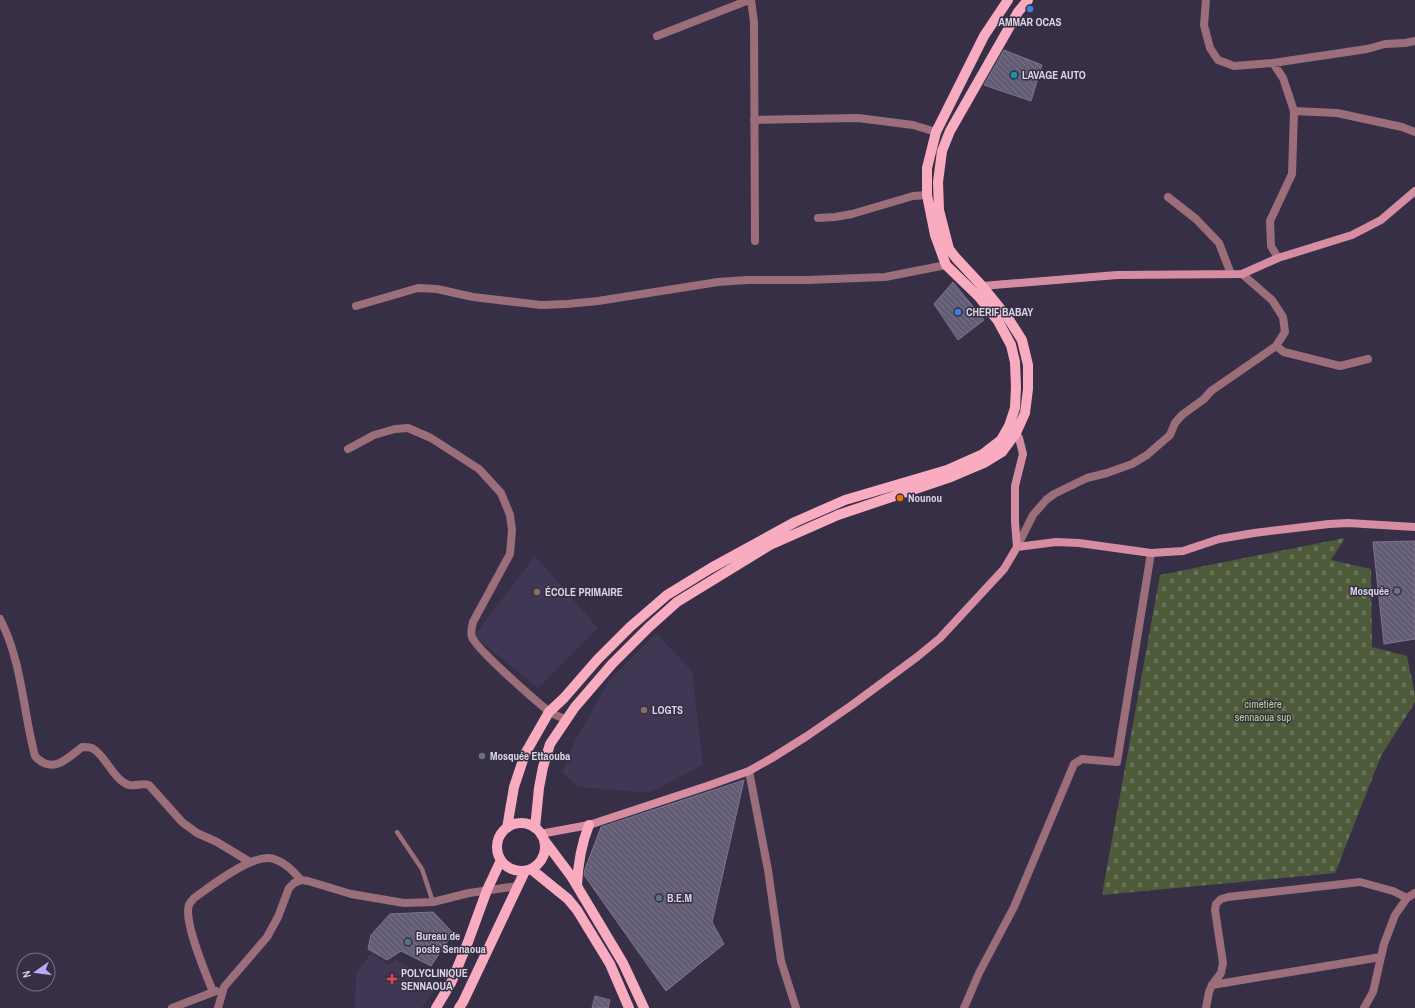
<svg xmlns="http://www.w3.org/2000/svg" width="1415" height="1008" font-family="'Archivo Narrow',sans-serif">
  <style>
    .built { fill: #403754 }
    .cemetery { fill: url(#cemetery-stones) }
    .building { fill: url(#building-back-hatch); stroke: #7d758f }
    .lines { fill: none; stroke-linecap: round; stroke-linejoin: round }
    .lane { stroke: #9c6e7a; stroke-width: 4.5 }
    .street { stroke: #9c6e7a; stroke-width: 8 }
    .secondary { stroke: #d78da1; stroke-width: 8 }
    .primary { stroke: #f9acc0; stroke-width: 10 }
    .shop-dot { fill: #3f7fe0; stroke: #362f46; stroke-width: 1.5 }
    .culture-dot { fill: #0f9aa8; stroke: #362f46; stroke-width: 1.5 }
    .food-dot { fill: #e8710a; stroke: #362f46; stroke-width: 1.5 }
    .worship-dot { fill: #6b7280; stroke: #362f46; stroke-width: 1.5 }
    .education-dot { fill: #8d6e63; stroke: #362f46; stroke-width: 1.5 }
    .service-dot { fill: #5c6f8a; stroke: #362f46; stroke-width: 1.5 }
    .health-dot { fill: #e0444e; stroke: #362f46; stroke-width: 1.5 }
    .labels { text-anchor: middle; stroke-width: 3; stroke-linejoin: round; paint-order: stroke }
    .poi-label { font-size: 11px; font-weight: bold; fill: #dad6e4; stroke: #362f46; text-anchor: start }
    .park-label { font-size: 11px; fill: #b7d588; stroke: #362f46 }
  </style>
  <defs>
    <pattern id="cemetery-stones" width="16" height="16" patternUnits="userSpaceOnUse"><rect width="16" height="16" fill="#4e5b3b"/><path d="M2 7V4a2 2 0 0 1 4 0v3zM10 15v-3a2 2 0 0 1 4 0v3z" fill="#677257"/></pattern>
    <pattern id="building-back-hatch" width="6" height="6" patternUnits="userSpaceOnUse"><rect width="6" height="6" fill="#635c75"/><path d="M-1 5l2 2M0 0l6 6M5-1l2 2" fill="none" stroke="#797388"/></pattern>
  </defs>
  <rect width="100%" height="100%" fill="#362f46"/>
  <path class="built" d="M535,556L598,628L538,688L474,636Z
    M656,633L692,671L703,765L649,793L578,787L562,772L576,739L609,681Z
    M371,953L389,965L395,959L438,985L422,1008H355L356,973Z"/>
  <path class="cemetery" d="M1345,538L1331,560L1371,569L1372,647L1407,656L1415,695V702L1381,756L1335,873L1102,895L1160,575Z"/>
  <path class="building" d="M1004,50L1042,65L1031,101L984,85Z
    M953,282L984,320L958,340L934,304Z
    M1415,541V639L1384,644L1373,542Z
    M744,780L712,922L724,944L666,991L584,875L585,869L601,827Z
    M433,912L453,933L431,966L401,951L387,960L368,949L371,935L390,914Z
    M595,996L610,1000L608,1008H592Z"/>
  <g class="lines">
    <path class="lane" d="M397,832L422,869L433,902"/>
    <path class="street" d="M751,0L754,22L755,241
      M1206,0L1204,25L1210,48L1218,60L1234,66L1273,63L1367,49L1385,44L1405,43L1415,41
      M657,36L749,0
      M1273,63L1283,78L1294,111L1292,174L1270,221L1271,246L1278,258
      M1294,111L1337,113L1402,127L1415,132
      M754,120L858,118L913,125L936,132
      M1168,197L1196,219L1219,243L1231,274
      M818,218L835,217L852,214L913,196L927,195
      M356,306L418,288L437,289L473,297L541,305L567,304L598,301L718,282L748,280H807L885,277L946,265
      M1276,346L1284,352L1340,366L1368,359
      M348,449L374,435L395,429L408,428L431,438L479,469L501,493L510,515L512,530L510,554L473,622C472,627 470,631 472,637C476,649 535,700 547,710C553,715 561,717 567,720
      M1017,547L1033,515L1046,500L1054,494L1087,478L1107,473L1132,464L1147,455L1170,435L1175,423L1182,415L1204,399L1211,391L1276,346L1285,332L1283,317L1272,300L1242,274
      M0,619C22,661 23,711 35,756C52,775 67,759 82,747C85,747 89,747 92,748C104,754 111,774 123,782C132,789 140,782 149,785L182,822L197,833L217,842L250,862
      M749,771L768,870L781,961L796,1008
      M1212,985L1381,957
      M213,992C206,974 183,921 189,905C190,902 193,900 194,898C211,886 254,852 274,859C286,863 293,871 301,880
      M172,1008L216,991
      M218,1008L224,987L267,937L278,917L289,888L294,883L301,880L308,881L351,894L404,903L433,902L469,893L518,886
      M964,1008L979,973L1014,907L1074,764L1082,759L1117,762L1151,553
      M1206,1008L1209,992L1212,985L1221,973L1223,963L1215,910L1216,904L1221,899L1228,897L1360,882L1393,891L1407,898
      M1364,1008L1373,992L1384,944L1395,915L1407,898L1415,893"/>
    <path class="secondary" d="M982,286L1117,275L1242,274L1278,258L1352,235L1381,220L1415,191
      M1017,547L1056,542L1079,543L1151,553L1183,551L1219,539L1254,533L1329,524L1348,523L1415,527
      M540,834L589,825L710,785L749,771L772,758L807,736L852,705L917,657L940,638L1004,569L1017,547L1015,522V486L1023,454L1019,438L1016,433"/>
    <path class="primary" d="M497 847a24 24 0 1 1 48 0a24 24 0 1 1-48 0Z
      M507,828L514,787L525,754L549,712L564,698L597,660L630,627L667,595L711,568L795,522L845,500L947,470L983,454L1001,440L1009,426L1015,408L1016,387L1015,362L1011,345L998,321L979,297L946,265L935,235L927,195V168L936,132L984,36L1008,0
      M535,828L539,788L543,767L550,744L575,707L612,664L649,627L677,602L770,545L838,515L951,477L984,463L1002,452L1016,433L1025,413L1028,389V365L1022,340L1008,318L982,286L956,258L949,249L939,210L938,182L942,151L950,131L1018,12L1028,0
      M544,840L571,876L623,963L644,1008
      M531,869L568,899L577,910L610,964L629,1008
      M577,885C578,864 581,845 589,825
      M436,1008L451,983L468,942L487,890L501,860
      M459,1008L463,1002L525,871"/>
  </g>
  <g class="shop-dot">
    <circle cx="1030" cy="9" r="4"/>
    <circle cx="958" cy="312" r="4"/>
  </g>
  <circle class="culture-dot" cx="1014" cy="75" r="4"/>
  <circle class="food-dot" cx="900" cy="498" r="4"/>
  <g class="worship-dot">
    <circle cx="1397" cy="591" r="4"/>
    <circle cx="482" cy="756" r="4"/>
  </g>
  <g class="education-dot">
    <circle cx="537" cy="592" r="4"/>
    <circle cx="644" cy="710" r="4"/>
  </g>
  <g class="service-dot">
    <circle cx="659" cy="898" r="4"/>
    <circle cx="408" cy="942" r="4"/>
  </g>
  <path class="health-dot" d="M390 973h4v4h4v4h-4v4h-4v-4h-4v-4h4z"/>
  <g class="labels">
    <g class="poi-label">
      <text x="1030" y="26" text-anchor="middle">AMMAR OCAS</text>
      <text x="1022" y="79">LAVAGE AUTO</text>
      <text x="966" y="316">CHERIF BABAY</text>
      <text x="908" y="502">Nounou</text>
      <text x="1389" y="595" text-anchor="end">Mosquée</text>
      <text x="545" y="596">ÉCOLE PRIMAIRE</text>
      <text x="652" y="714">LOGTS</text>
      <text x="490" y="760">Mosquée Ettaouba</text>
      <text x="667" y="902">B.E.M</text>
      <text x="416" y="940">Bureau de<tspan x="416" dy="13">poste Sennaoua</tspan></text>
      <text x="401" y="977">POLYCLINIQUE<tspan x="401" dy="13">SENNAOUA</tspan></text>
    </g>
    <g class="park-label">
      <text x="1263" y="708">cimetière<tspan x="1263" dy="13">sennaoua sup</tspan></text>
    </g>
  </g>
  <g transform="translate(36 972) rotate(256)"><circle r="19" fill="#362f46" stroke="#787285"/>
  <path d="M0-3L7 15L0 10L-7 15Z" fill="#baaaf7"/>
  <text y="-6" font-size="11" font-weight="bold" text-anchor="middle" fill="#dad6e4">N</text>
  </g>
</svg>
